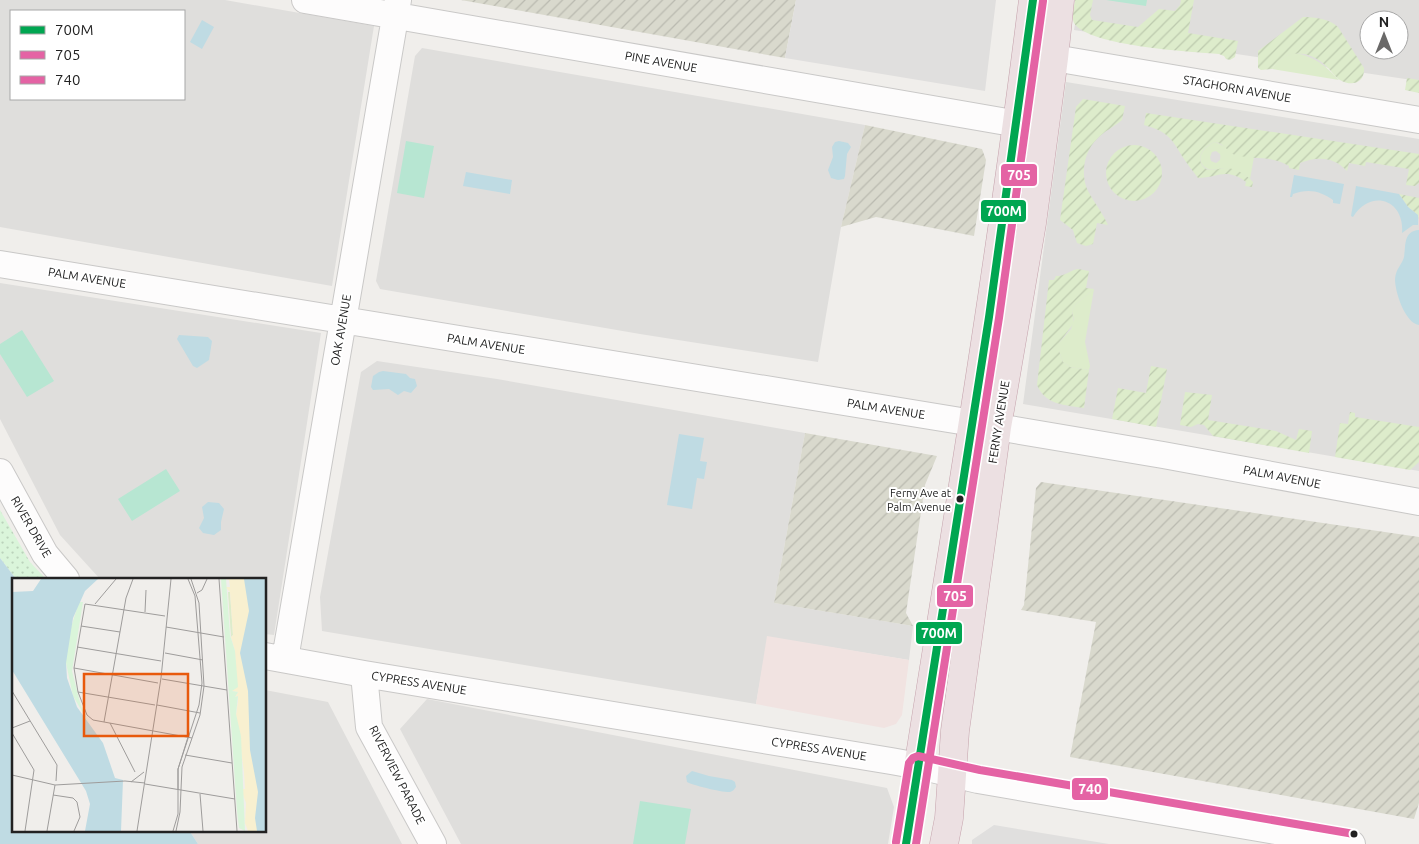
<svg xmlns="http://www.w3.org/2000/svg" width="1419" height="844" font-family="Ubuntu,sans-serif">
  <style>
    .residential { fill: #dfdedc; fill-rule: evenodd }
    .commercial { fill: #f1e3e1 }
    .construction { fill: url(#construction-furrows) }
    .grass { fill: #ddeccb; fill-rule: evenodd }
    .park { fill: url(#park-dots) }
    .garden { fill: url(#garden-furrows) }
    .pitch { fill: #b7e6d2 }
    .parking { fill: #e0dfde }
    .water { fill: #bfdbe3 }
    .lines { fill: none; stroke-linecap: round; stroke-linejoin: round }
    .minor-casing { stroke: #c9c8c7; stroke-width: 28 }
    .highway-casing { stroke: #c5a2ac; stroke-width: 29 }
    .minor { stroke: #fdfcfc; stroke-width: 26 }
    .highway { stroke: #ece0e2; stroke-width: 28 }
    .bus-1-casing { stroke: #fff; stroke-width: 11 }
    .bus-2-casing { stroke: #fff; stroke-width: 11 }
    .bus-3-casing { stroke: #fff; stroke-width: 11 }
    .bus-1 { stroke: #00a651; stroke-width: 8 }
    .bus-2 { stroke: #e463a4; stroke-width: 8 }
    .bus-3 { stroke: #e463a4; stroke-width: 8 }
    .bus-dot { fill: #222; stroke: #fff; stroke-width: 2 }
    .labels { text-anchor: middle; stroke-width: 4; stroke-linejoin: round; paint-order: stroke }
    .bus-label { font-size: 11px; fill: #222; stroke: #fff; text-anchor: end }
    .street-label { font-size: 12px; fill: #222; stroke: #fff }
    .inset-road { fill: none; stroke: #9e9c9b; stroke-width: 1 }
    .view { fill: #e8590c; fill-opacity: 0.15; stroke: #e8590c; stroke-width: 2.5 }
    .inset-edge { fill: none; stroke: #222; stroke-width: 2.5 }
    .line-badge { stroke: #fff; stroke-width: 2 }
    .badge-label { font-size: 14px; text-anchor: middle; font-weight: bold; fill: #fff }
  </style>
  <defs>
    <pattern id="construction-furrows" width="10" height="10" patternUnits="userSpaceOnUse" patternTransform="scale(1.25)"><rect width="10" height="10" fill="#d9d9cd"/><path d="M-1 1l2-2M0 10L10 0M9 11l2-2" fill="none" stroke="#babab0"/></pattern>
    <pattern id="park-dots" width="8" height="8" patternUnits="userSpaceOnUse" patternTransform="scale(1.25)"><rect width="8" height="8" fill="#daf5da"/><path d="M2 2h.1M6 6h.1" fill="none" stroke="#bbd2bb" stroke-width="1.8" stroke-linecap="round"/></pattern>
    <pattern id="garden-furrows" width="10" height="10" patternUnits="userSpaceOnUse" patternTransform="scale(1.25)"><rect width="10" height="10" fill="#ddeccb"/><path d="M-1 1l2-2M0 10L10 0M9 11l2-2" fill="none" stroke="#bdcaae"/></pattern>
  </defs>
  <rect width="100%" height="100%" fill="#f0eeeb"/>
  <path class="residential" d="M0,0H225L374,26L332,286L0,227ZM11,11H184V99H11Z
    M1079,0H1419V81L1074,30ZM1369,20H1399V50H1369Z
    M422,48L865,125L841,227L818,362L640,334L380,289L376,281L415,56Z
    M1066,82L1419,139V471L1023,404Z
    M0,283L321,333L274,635L265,634V579H100L60,535L0,419Z
    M377,361L497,379L805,433L774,603L913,626L909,660L768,637L756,704L322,631L320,597L361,372Z
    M265,690L328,702L402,844H198L189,830H265Z
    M427,699L887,788L894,807L888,844H461L400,729Z"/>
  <path class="commercial" d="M767,636L909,660L902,715L896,724L884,728L756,704Z"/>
  <path class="construction" d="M461,0H796L785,58Z
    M865,125L982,149L986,160L974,236L876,217L841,227Z
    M805,433L937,456L925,485L906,613L913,626L774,603Z
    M1041,482L1419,537V803L1414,819L1070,757L1096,622L1021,610L1024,605L1036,488Z"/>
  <path class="grass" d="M1296,53C1315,57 1326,66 1339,80L1272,69C1278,59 1285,55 1296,53Z
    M1215,142L1226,147L1233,154L1254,157L1250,179C1245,174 1233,169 1225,168C1219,168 1212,172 1206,168C1193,160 1205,145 1215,142ZM1216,151L1220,154C1221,159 1220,161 1216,163L1211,161L1210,157L1212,152Z
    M1094,289L1085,342L1090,366L1089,370L1070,367L1063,362L1059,351V343L1071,329L1074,320L1072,311L1075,305Z"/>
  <path class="park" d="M0,510L30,562L46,579H16L0,558Z"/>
  <path class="garden" d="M1075,0H1093L1090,15L1092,20L1138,27L1159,9L1175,11L1180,5L1181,0H1194L1188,33L1238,41L1235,57L1230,60L1226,59L1224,56L1219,54C1193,52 1087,46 1074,23C1071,16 1074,7 1075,0Z
    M1303,17C1314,17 1330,19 1338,27L1364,68C1365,83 1352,87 1340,80C1335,77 1331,70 1326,66C1309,50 1285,48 1272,69L1261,70L1258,68V51Z
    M1407,78L1419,80V93L1405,90Z
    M1083,99L1125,106L1122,120C1114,127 1104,131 1097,139C1084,151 1080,175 1088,191C1094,202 1102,212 1108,225L1097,223L1093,244L1086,246L1077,243L1073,230L1060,220L1076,107Z
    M1146,113L1419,154V183L1415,186L1406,185L1409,169L1366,162L1365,166L1349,163L1347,171C1334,157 1318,156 1300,163L1299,170L1289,168V166C1271,155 1254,160 1235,155C1227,152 1226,144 1215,142C1204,145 1193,160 1206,169C1212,172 1219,168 1226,168C1235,168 1243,173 1250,179L1253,182L1252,187L1245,186L1246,182C1226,167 1218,178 1198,178C1193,171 1187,164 1182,156C1171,137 1166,131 1144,125Z
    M1106 173a28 28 0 1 1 56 0a28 28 0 1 1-56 0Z
    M1399,194L1419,198V219L1418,215L1408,207Z
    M1078,269L1089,271L1086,288L1094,289L1075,305L1072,311L1074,323L1059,343V351L1063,362L1070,367L1089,370L1084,408C1065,405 1045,405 1037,385L1049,280H1054L1056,276C1064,277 1070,270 1078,269Z
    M1151,366L1167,369L1156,427L1112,419L1118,388L1146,393Z
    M1185,392L1212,395L1208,420L1276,431L1296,440L1299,429L1312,431L1309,453L1213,436L1204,425L1198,424L1191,427L1180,425Z
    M1350,412L1355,413V417L1419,427V462L1410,470L1335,457L1340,423L1348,424Z"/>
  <path class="pitch" d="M1106,0H1147L1146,6Z
    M406,141L434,146L424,198L397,193Z
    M22,330L54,381L27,397L0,354V344Z
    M166,469L180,491L132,521L118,499Z
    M640,801L691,809L685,844H633Z"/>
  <path class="parking" d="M796,0H996L985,91L785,58Z
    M994,825L1109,844H972V840Z"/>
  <path class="water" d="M202,20L214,27L202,49L190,42Z
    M839,141L848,143L851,147L847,154L845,176L844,179L838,180L831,178L828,170L833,157L832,147L835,142Z
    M466,172L512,180L510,194L463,186Z
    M1294,175L1344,184L1340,204L1333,203V200C1321,191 1308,188 1293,194L1292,197H1290Z
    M1356,186L1399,194L1408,207L1418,215V225H1413L1402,233C1405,200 1371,188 1353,217L1351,216Z
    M1419,230V325C1405,323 1395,292 1395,279C1396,268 1402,265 1404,257C1406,246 1403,231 1419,230Z
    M179,335L208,337L212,341L209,360L197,368L193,366L177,339Z
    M383,371L406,374L410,378L415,379L417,386L411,393L404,391L398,395L389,389L373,390L371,387L373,376L379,372Z
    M679,434L704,438L700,461L707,462L704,479L697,478L692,509L667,505Z
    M208,502L219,503L224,509L221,522V530L214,535L203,533L199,528L204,518L202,507Z
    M0,558L16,579H14V830H189L198,844H0Z
    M692,771L709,776L732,780L735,782L736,787C734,789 734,791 730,792C725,793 691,785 687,782L686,776Z"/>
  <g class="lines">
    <defs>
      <path id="minor" d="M305,0L1018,124
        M1054,58L1419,120
        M0,264L973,423
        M997,427L1163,455L1419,502
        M0,472L45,554L66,579
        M265,656L364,674L891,761L919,766L978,780L1352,844
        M285,659L398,0
        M364,674L369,727L433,844"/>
      <path id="highway" d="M906,844C950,563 998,282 1033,0
        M944,844L949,818L955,731L997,427L1032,223L1054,58L1060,0"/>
    </defs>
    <use href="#minor" class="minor-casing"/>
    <use href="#highway" class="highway-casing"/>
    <use href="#minor" class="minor"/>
    <use href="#highway" class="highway"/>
    <defs>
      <path id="bus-1" d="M906,844L989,317L1033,0"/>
      <path id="bus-2" d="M916,844L999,318L1043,1"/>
      <path id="bus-3" d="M896,842L909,763L913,758L918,756L980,770L1354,834"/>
    </defs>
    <use href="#bus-1" class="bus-1-casing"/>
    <use href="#bus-2" class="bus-2-casing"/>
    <use href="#bus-3" class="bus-3-casing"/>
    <use href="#bus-1" class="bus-1"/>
    <use href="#bus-2" class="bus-2"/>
    <use href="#bus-3" class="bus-3"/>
  </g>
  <g class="bus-dot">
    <circle cx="960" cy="499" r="4.5"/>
    <circle cx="1354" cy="834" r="4.5"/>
  </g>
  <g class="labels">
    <g class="bus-label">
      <text x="951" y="497">Ferny Ave at<tspan x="951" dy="14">Palm Avenue</tspan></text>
    </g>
    <g class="street-label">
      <text transform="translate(661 62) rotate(10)" y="4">PINE AVENUE</text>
      <text transform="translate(1237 89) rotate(10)" y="4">STAGHORN AVENUE</text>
      <text transform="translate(87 278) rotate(9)" y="4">PALM AVENUE</text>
      <text transform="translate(341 330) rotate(-80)" y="4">OAK AVENUE</text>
      <text transform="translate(486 344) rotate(9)" y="4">PALM AVENUE</text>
      <text transform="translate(886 409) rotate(9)" y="4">PALM AVENUE</text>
      <text transform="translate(999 422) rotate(-81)" y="4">FERNY AVENUE</text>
      <text transform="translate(1282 477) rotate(11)" y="4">PALM AVENUE</text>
      <text transform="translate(31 527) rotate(60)" y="4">RIVER DRIVE</text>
      <text transform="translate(419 683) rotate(9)" y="4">CYPRESS AVENUE</text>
      <text transform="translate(819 749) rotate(9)" y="4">CYPRESS AVENUE</text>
      <text transform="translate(397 775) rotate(63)" y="4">RIVERVIEW PARADE</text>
    </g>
  </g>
  <g transform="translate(12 578)">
    <rect width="254" height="254" fill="#f0eeeb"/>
    <path d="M216,14H218L221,57L219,59Z" fill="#ddeccb"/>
    <path d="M214,1H239L254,183V253H236L233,245L234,225L229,211H233L232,194L224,137L226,123V118L223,119L226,114L220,113L224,103L223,73L219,59L221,57L218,14L213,9H218L217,2Z" fill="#f8f0d0"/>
    <path d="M209,1H214L218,57L223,73L226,109L220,113L226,114L223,119L226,118L224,136L229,158L233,253L227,250L225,233ZM67,24H71L60,93L69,128L77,145L61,118L54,85V65Z" fill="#daf5da"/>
    <path d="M29,1H86L73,13L61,40L54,85L55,100L65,129L91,165L103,200L111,202L109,253H73L78,226L74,213L0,92V14L21,13ZM232,1H254V253H245L243,240L246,214L238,172L236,113L228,75L237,33Z" fill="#bfdbe3"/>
    <path class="inset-road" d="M207,1L225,253M185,15L190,12L195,1M83,26L104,1M133,34L134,12M153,38L73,26L62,90L66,114L75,137L81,142L180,160M69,48L108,54M154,49L212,59M65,69L149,83M153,75L191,82M62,90L146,105M150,101L215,112M0,113L45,187L44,203M66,114L143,127M145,127L188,135M92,144L114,20L121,1M98,145L123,194M0,150L18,143M0,155L22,192L13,253M173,177L220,185M0,197L43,207L113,203L133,205M119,204L132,194M133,206L223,221M166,212V191L176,159M188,216L191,253M41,217L61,220L65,224L68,239L62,253M35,253L43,207M125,253L149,100L159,1M161,253L166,236V191L187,127L190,105L183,18L176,1M164,253L168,234L170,189L188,137L192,108L187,25L179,1"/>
    <path class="view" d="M72,96H176V158H72Z"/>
    <rect width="254" height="254" class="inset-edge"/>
  </g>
  <g class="line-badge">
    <rect x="1000" y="163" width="38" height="24" rx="5" fill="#e463a4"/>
    <rect x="980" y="199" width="47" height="24" rx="5" fill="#00a651"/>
    <rect x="936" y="584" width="38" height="24" rx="5" fill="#e463a4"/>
    <rect x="915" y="621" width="48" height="24" rx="5" fill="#00a651"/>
    <rect x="1071" y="777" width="38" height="24" rx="5" fill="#e463a4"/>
  </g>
  <g class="badge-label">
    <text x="1019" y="180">705</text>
    <text x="1004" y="216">700M</text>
    <text x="955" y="601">705</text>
    <text x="939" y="638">700M</text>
    <text x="1090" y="794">740</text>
  </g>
  <rect x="10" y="10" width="175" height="90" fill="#ffffff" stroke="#a7a7a7"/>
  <rect x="20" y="26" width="25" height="8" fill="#00a651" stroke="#a7a7a7"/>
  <text x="55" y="35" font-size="15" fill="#222222">700M</text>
  <rect x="20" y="51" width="25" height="8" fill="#e463a4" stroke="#a7a7a7"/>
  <text x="55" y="60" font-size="15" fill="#222222">705</text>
  <rect x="20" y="76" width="25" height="8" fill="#e463a4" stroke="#a7a7a7"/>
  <text x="55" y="85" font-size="15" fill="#222222">740</text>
  <g transform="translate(1384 35)"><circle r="24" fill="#ffffff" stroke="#a7a7a7"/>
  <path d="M0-4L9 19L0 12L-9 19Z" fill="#6a6968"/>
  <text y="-8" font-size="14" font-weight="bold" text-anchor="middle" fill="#222222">N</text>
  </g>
</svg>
